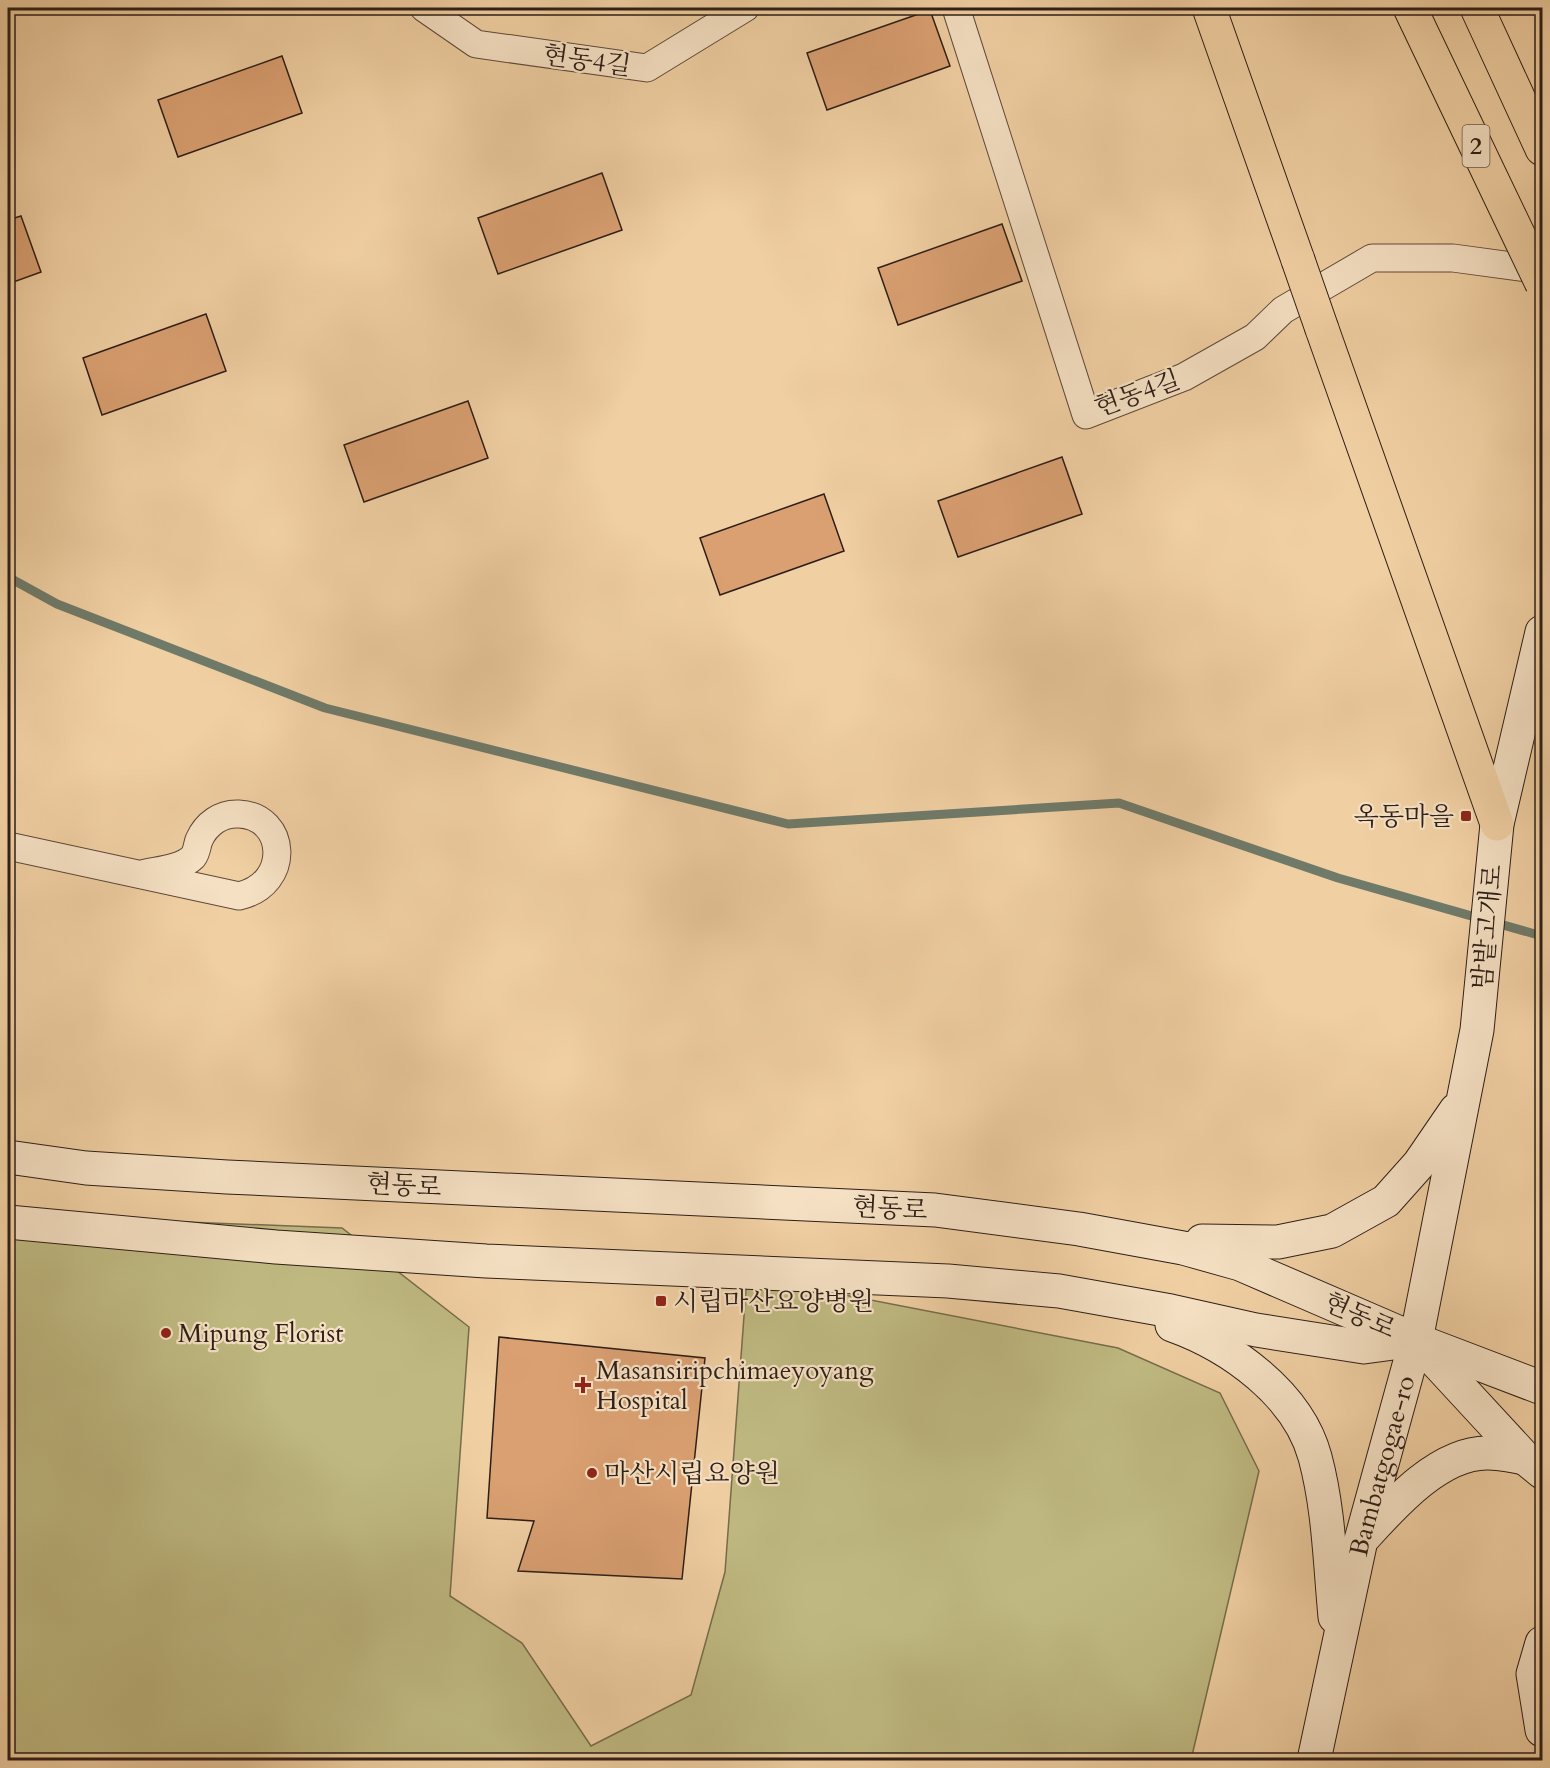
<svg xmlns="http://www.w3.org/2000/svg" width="1550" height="1768" font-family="Cardo,'Noto Serif KR',serif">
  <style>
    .green { fill: #bfb981; stroke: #766c4c; stroke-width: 1.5 }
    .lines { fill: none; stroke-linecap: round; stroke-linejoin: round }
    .stream { stroke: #6f7a69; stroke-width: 9 }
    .building { fill: #daa072; stroke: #2d1e17; stroke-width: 1.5 }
    .street-casing { stroke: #5e4a3a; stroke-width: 29 }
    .secondary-casing { stroke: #2d1e17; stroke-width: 35 }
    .highway-casing { stroke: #2d1e17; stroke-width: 35 }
    .street { stroke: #f5e0c3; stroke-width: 27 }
    .secondary { stroke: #f5e0c3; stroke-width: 33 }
    .highway { stroke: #f0cfa2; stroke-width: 33 }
    .highway-bridge-casing { stroke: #2d1e17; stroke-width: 35; stroke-linecap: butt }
    .highway-bridge { stroke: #f0cfa2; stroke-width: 33 }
    .poi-dot { fill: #8f2418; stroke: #f5e0c3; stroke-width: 2 }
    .labels { text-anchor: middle; stroke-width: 4.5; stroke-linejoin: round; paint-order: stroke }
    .shield { fill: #f5e0c3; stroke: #69584b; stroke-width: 1.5 }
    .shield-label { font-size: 24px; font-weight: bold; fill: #2d1e17 }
    .street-label { font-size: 26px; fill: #2d1e17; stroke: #f5e0c3 }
    .poi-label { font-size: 26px; fill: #2d1e17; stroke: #f5e0c3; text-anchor: start }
  </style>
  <rect width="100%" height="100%" fill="#f0cfa2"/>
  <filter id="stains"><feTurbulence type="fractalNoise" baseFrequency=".00333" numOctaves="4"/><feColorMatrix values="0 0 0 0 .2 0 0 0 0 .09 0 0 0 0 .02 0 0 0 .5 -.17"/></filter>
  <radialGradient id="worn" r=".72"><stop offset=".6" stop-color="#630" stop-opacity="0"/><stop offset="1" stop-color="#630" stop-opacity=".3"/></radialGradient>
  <path class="green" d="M8,1215L342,1228L469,1327L450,1596L522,1643L591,1746L691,1695L725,1572L747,1276L1118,1348L1220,1393L1259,1471L1191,1760H8Z"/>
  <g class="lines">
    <path class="stream" d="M8,577L57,604L325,708L788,824L1119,803L1338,878L1542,936"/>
  </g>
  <path class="building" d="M930,10L950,66L827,110L807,53Z
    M282,56L302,113L178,157L158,100Z
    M602,173L622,230L498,274L478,218Z
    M21,216L41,272L8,284V220Z
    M1002,224L1022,281L898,325L878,268Z
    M206,314L226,371L102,415L83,358Z
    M468,401L488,458L364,502L344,445Z
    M1062,457L1082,514L958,557L938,501Z
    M824,494L844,551L720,595L700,538Z
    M499,1337L705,1358L682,1579L518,1571L534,1521L487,1518Z"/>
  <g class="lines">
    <defs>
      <path id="street" d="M424,8L476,44L647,68L745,8
        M956,8L1086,415L1184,377L1255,337L1283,310L1372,258H1453L1542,270
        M8,846L239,896C292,884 287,816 239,814C221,813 206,824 199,840C197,845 197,852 193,857C181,869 158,870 142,874"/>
      <g id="secondary">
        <path d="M8,1157L86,1168L227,1177L935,1210L1079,1229L1183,1248L1240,1264L1416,1340L1525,1458L1542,1472"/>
        <path d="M8,1222L276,1247L486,1261L948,1281L1059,1291L1171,1311L1256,1330L1364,1347L1416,1340L1542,1388"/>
        <path d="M1202,1241L1278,1242L1332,1231L1386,1201L1419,1164L1456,1110"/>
        <path d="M1172,1325C1231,1346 1298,1394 1315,1457C1329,1509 1330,1564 1335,1617"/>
        <path d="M1364,1537C1394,1504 1440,1452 1488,1453C1500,1453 1513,1456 1525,1458"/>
        <path d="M1542,1643L1533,1674L1542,1730"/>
        <path id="s1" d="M1314,1760L1361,1540L1416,1340L1477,1030L1497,824L1542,632"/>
      </g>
      <path id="highway" d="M1209,8L1298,260
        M1477,8L1542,149
        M1322,329L1497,824"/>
    </defs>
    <use href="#street" class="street-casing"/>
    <use href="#secondary" class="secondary-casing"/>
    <use href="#highway" class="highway-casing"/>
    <use href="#street" class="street"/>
    <use href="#secondary" class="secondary"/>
    <use href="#highway" class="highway"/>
    <defs>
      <path id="highway-bridge" d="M1410,8L1542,284
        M1298,260L1322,329"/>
    </defs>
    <use href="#highway-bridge" class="highway-bridge-casing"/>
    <use href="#highway-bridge" class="highway-bridge"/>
  </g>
  <g class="poi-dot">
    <rect x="1460" y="810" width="12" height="12" rx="3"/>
    <rect x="655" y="1295" width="12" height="12" rx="3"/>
    <circle cx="166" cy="1333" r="6"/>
    <path d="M580 1376h6v6h6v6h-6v6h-6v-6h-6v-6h6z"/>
    <circle cx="592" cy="1473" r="6"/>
  </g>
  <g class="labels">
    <rect class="shield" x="1462.5" y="125" width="27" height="42" rx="4.5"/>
    <g class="shield-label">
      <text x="1476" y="154">2</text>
    </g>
    <g class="street-label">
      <text transform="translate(587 60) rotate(8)" y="9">현동4길</text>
      <text transform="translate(1137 393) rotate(-20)" y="9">현동4길</text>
      <text transform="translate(1487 927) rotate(-85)" y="9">밤밭고개로</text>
      <text transform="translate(404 1185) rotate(3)" y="9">현동로</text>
      <text transform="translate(890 1208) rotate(3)" y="9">현동로</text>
      <text transform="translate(1360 1315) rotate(24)" y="9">현동로</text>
      <text dy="9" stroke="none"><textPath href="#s1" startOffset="302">Bambatgogae-ro</textPath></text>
    </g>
    <g class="poi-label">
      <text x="1454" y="825" text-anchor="end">옥동마을</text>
      <text x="673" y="1310">시립마산요양병원</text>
      <text x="178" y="1342">Mipung Florist</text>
      <text x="596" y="1379">Masansiripchimaeyoyang<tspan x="596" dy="30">Hospital</tspan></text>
      <text x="604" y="1482">마산시립요양원</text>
    </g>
  </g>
  <rect width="1550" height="1768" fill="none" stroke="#f0cfa2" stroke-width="30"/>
  <rect x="9" y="9" width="1532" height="1750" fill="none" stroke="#2d1e17" stroke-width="3"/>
  <rect x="15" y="15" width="1520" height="1738" fill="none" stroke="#2d1e17" stroke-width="1.5"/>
  <rect width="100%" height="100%" filter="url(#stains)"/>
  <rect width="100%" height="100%" fill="url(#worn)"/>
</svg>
